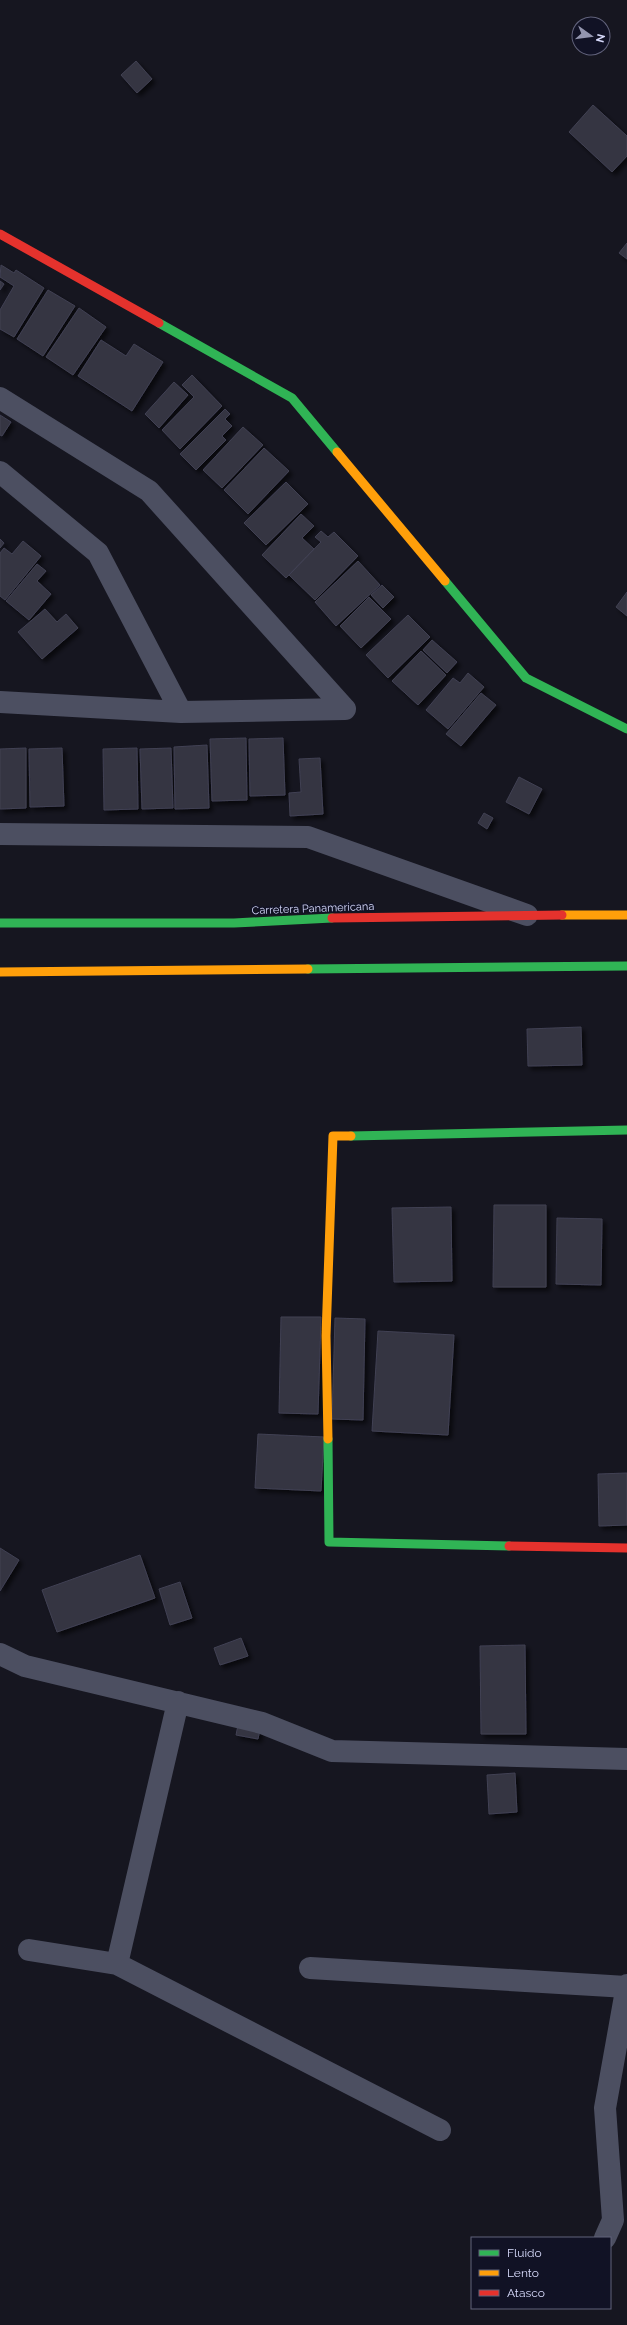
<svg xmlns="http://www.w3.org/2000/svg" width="627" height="2325" font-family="Raleway,sans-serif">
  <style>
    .building { fill: #343442; stroke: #414153; filter: url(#shadow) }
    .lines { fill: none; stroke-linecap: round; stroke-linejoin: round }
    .street { stroke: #4c4f61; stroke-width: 22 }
    .fast { stroke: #30b455; stroke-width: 9 }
    .slow { stroke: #ff9f0a; stroke-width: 9 }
    .jam { stroke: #e5322d; stroke-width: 9 }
    .labels { text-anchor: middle; stroke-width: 3; stroke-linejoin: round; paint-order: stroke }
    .street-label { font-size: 11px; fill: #d8dbfc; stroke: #111225 }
  </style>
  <defs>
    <filter id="shadow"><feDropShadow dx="3.5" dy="3.5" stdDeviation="2" flood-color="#0009"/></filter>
  </defs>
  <rect width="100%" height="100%" fill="#161620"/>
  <path class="building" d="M136,61L152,79L137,93L121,75Z
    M593,105L627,136V156L612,172L569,132Z
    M627,243V259L619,253Z
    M1,265L14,273L16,270L44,288L14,337L0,329V310L14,286L0,277Z
    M0,281L4,284L0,290Z
    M48,290L75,306L43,356L17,339Z
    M79,308L106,327L73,375L46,357Z
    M101,340L126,356L134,344L163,362L132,411L78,376Z
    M192,375L222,406L180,449L162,430L194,397L182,385Z
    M174,382L188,395L159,428L145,414Z
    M225,409L230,414L225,419L232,426L222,436L226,440L196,470L180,454Z
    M0,415L11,422L2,436L0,435Z
    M243,427L263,445L222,488L203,470Z
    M264,448L289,471L248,514L224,490Z
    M286,482L308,504L266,545L244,523Z
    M301,514L314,526L302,538L314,549L286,578L262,555Z
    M321,531L328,537L334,532L358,556L315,600L289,575L321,542L315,537Z
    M0,539L4,543L0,548Z
    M23,541L41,556L5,600L0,596V553L4,548L12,554Z
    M358,561L380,585L336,626L315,602Z
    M37,564L46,571L37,581L51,594L29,620L6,601Z
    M382,585L394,597L383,608L371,595Z
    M627,592V616L616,607Z
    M369,597L391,619L361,648L340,626Z
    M45,609L57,622L66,614L78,628L42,659L18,632Z
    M408,615L430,637L388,678L366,655Z
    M432,640L457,662L447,673L423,650Z
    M421,651L446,675L418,705L392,681Z
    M468,673L484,687L448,729L426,710L453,678L460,683Z
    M481,693L496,705L461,746L446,734Z
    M246,738L247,800L212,801L210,739Z
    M283,738L285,795L250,796L249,739Z
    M207,745L209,808L175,809L174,747Z
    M26,748V808L0,809V749Z
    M62,748L64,806L30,807L29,749Z
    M137,748L138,809L104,810L103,749Z
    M171,748L173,808L142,809L140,749Z
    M320,758L323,814L290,816L289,793L301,792L299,759Z
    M519,777L542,789L529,814L506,802Z
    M484,813L493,818L487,829L478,823Z
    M581,1027L582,1065L528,1066L527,1029Z
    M494,1205H546V1287H493Z
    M451,1207L452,1281L394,1282L392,1208Z
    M557,1218L602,1219L601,1285L556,1284Z
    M281,1317H321L318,1414L279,1413Z
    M335,1318L365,1319L363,1420L332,1419Z
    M378,1331L454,1335L448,1435L372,1431Z
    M258,1434L324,1437L321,1491L255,1488Z
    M627,1473V1525L599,1526L598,1474Z
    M0,1548L19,1560L0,1591Z
    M140,1555L155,1598L57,1632L42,1590Z
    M180,1582L192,1618L170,1625L159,1589Z
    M241,1638L248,1656L220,1665L214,1648Z
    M525,1645L526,1734H481L480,1646Z
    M239,1720L261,1725L258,1739L236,1735Z
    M515,1773L517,1812L489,1814L487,1775Z"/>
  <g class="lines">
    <path class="street" d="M0,398L149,491L345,709
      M0,472L98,553L181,712
      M0,702L181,712L345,709
      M0,834L308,837L527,915
      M0,1654L25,1666L262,1723L332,1751L627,1759
      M29,1950L117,1964L440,2130
      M117,1964L178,1702
      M310,1968L627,1987
      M605,2238L613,2220L605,2108L627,1985"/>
    <path class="fast" d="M159,323L292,398L337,452
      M445,581L526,678L627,729
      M0,923H234L332,918
      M308,969L627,966
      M351,1136L627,1130
      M328,1439L329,1542L509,1546"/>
    <path class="slow" d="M337,452L445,581
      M562,915H627
      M0,972L308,969
      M328,1439L326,1336L333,1136H351"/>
    <path class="jam" d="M0,234L159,323
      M332,918L562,915
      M509,1546L627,1548"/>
  </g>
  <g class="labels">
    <g class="street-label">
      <text transform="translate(313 908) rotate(-2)" y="4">Carretera Panamericana</text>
    </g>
  </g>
  <rect x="471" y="2237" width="140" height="72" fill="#111225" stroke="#61627b"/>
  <rect x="479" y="2250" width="20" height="6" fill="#30b455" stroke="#61627b"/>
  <text x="507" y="2257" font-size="12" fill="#d8dbfc">Fluido</text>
  <rect x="479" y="2270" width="20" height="6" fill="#ff9f0a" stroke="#61627b"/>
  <text x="507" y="2277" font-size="12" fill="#d8dbfc">Lento</text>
  <rect x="479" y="2290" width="20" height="6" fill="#e5322d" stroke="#61627b"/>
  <text x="507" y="2297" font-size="12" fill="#d8dbfc">Atasco</text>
  <g transform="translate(591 36) rotate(104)"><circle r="19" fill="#111225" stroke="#61627b"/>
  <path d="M0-3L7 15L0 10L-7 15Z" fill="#9496af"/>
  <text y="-6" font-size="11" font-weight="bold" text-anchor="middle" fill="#d8dbfc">N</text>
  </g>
</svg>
